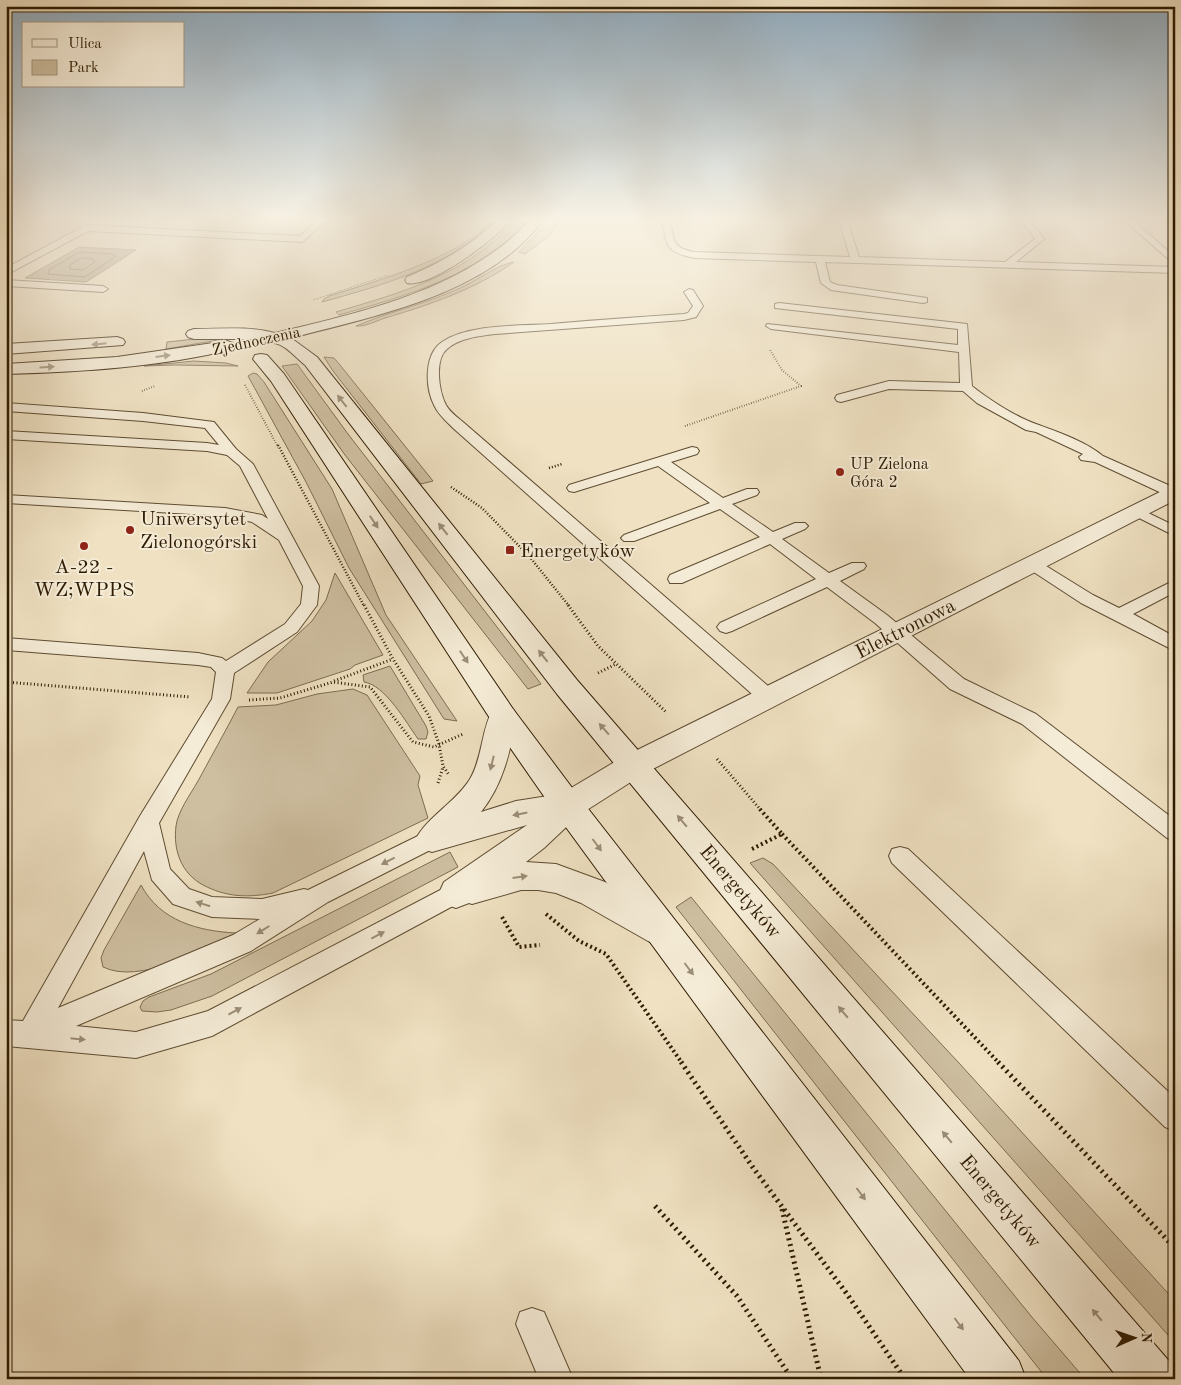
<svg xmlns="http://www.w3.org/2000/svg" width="1181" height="1385" font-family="'Old Standard TT',serif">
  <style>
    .green { fill: #cebfa1; stroke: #7e6d52 }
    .water { fill: #ad9e81; stroke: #7a6a4e }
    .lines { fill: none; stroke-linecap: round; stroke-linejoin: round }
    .shore { stroke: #6e5c42; stroke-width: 1 }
    .lane-casing { stroke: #5e4c32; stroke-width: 2 }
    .street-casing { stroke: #5e4c32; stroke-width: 2 }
    .secondary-casing { stroke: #2e1b02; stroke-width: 2 }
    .path-far5 { stroke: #2e1b02; stroke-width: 1; stroke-dasharray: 0.5 1; stroke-linecap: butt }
    .path-far4 { stroke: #2e1b02; stroke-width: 2; stroke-dasharray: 0.5 2; stroke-linecap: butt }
    .path-far3 { stroke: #2e1b02; stroke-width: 2.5; stroke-dasharray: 1 2; stroke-linecap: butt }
    .path-far2 { stroke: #2e1b02; stroke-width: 3; stroke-dasharray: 1 2.5; stroke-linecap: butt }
    .path-far1 { stroke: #2e1b02; stroke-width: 4; stroke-dasharray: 2 3; stroke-linecap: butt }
    .path { stroke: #2e1b02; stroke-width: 5; stroke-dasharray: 2 4; stroke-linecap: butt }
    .lane { fill: #f5ecd7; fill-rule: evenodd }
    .street { fill: #f5ecd7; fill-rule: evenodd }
    .secondary { fill: #f5ecd7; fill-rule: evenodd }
    .oneway { fill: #9b8e77 }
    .poi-dot { fill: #8f2418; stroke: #f5ecd7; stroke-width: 2 }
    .labels { text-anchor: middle; stroke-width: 4; stroke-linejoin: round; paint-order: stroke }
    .far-street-label { font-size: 16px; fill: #2e1b02; stroke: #f5ecd7 }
    .far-poi-label { font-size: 16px; fill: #2e1b02; stroke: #f5ecd7; text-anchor: start }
    .poi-label { font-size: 20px; fill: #2e1b02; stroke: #f5ecd7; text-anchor: start }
    .street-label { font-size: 20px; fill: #2e1b02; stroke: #f5ecd7 }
  </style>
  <rect width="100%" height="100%" fill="#efe1c2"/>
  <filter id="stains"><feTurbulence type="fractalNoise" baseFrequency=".004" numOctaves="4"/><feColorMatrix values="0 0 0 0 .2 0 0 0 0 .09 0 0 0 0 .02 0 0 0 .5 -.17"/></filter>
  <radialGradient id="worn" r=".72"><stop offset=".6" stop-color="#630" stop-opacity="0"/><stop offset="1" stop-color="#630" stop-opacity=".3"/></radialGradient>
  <path class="green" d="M492,220H497C450,266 384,285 322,302L324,299L329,296C376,281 460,258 492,220Z
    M515,220H530C483,274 406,296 339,315L336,312C403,292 467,275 515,220Z
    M549,220H560L550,235L525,254L519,252Z
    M514,262C476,289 429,305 385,318C376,321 365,327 356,326C389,312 425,304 458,289C475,282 498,264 514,262Z
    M195,339H224L166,349L167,342Z
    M324,357L334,358L340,365L433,481L421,484L333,371Z
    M194,361L226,363L238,366L175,365L144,366Z
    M297,364L348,434L541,684L528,689L345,455L282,366Z
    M253,373L257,374L264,382L332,489L386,615L457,721L444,719L349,568L306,482L248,376Z
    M335,573L383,655L355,665L350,669L277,693H247L268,662L312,621L326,600Z
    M390,666L426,726L428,732L426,739H418C406,722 385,685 364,682L363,675Z
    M353,689L367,695L420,776L418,785L428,818L273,893C247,898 226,897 203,885C181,873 173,850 176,826C178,811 190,795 198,781C211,757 225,732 238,707L276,705L317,694Z
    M450,852L458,867L212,996L171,1010L157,1012L142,1011L140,1007L143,1001L149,997L211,974Z
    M763,858L773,864L959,1063L1175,1301V1326L1168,1335L750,863Z
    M141,885C160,921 198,931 236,933C203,950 140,985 103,967L101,958L104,950Z
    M691,897L1031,1316L1085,1379H1047L676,907Z"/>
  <path class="water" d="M79,247L136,250L86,282L25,278Z"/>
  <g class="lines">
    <path class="shore" d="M80,252L113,254L115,257L85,277L48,274L49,270Z
      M82,258L93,259L95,262L83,270L70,269V265Z"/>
    <defs>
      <path id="lane" d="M318,220H327L302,242L88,231L6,275V268L86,225L300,236Z
        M662,220H670C674,240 672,248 694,252L850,257L839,220H847L859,257L1005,262L1035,239L1021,220H1030L1044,239L1016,262L1175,267V273L825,262L830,282L837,285L927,298V302L923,303L831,290L821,283L816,262L694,258C666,252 667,247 662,220Z
        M1124,220H1133L1175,257V265Z
        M6,280L103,286L108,289L103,292L6,286Z
        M689,289L693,290L703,306L696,317L684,320L495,334C479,336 459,338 447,349C434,360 439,392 446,405C450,412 457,417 463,422L775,692L777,697L775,702L768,704L761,702L453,428C446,421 438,414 434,405C425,387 424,354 442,342C469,324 519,326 551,324C595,320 640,317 684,314L688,313L693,306L684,292Z
        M779,303L967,324L972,386C988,399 1016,417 1036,424C1058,432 1085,441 1103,456L1175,488V497L1168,496L1095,462L1081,460L1079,457L1083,454L1036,432L1026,430L977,403L963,391L889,389L841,402L837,401L835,398L837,395L889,381L960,383L959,352L771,329L766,326L767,324L958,345V329L775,308V304Z
        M6,403L143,413L214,422L236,449L253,464L319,586L317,605L297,632L234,673L230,699L159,823L170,869L189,889L212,897L262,899L304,889L308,890L424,833L432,830L440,833L443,839L440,845L328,902L251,951L76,1026L136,1032L208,1011L448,886L456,883L464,886L468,893L464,900L212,1036L136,1058L6,1046V1020L23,1021L140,816L212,699L216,672L211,667L198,665L6,650V638L198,653L222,658L226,661L285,624L301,604L303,586L279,540L252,522L225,516L6,503V495L225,508L262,515L268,519L240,466L227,455L207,451L6,439V431L207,443L219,445L205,428L143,421L6,411ZM144,851L152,880L173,904L212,917L260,919L233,935L58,1008Z
        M692,447L697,448L699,451L697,454L671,462L723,498L747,489H757L759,492L757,495L732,504L773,532L795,523H805L808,526L805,529L782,539L829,573L852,563H864L866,566L864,569L840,581L887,615L964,679L1036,714L1175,820V841L1167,838L1022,724L950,689L875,623L827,587L732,631L726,633L720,631L717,627L720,623L816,579L770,544L682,583H670L668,579L670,575L760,537L720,509L634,541H624L621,538L624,535L710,503L658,466L574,492L569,491L567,488L569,485Z
        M1136,507L1175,526V536L1131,514L1129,511L1131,508Z
        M1032,559L1038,561L1093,595L1119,608L1175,580V592L1133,614L1175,637V651L1081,603L1026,567L1024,564L1026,561Z
        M900,847L908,849L1175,1098V1131L1165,1127L892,863L889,856L892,849Z
        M532,1308L544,1312L573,1379H539L516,1324L520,1312Z"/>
      <path id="street" d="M1175,486V500L645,773L579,815L544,848L526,862L556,864L605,882L672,919L678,930L672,941L660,946L648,941L581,903L556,893L538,890H521L472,904L469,903L456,908L444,904L439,893L444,882L527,825L432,852L421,848L416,839C427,817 456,802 470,779C483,757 481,730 493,709L503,706L513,709L517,716C510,751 504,783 481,812L516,801L561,794L623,757L1168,488Z"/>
      <path id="secondary" d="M498,220H511C497,238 429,289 407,283L405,280L407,277C441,263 471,245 498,220Z
        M530,220H543C489,294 375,316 291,338L317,357L577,680L1169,1361L1175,1379H1119L557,694L305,365C296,358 285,344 274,343C269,342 266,344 261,342L259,339H194L188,337L186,334L188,331L194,329C221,329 248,326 275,333C363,312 467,289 530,220Z
        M117,337L123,339L125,342L123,345L6,354V344Z
        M227,341L233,343L235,346L233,349C162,367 79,372 6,374V364L117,357Z
        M261,354L267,355L284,374L513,709L579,797L1019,1361L1026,1379H970L557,815L493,723L271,381L253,359L255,355Z"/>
    </defs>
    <use href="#lane" class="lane-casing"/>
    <use href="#street" class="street-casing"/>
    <use href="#secondary" class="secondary-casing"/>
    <path class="path-far5" d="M313,300L388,275"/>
    <path class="path-far4" d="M245,385L278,447
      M142,391L155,386
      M685,426L801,386L782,370L770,350"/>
    <path class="path-far3" d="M278,445L364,606
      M549,468L562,464
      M451,487L482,508L529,556L569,606"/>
    <path class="path-far2" d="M364,605L393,659L429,716L439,744L443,766L449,775
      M568,605L598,646L667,713
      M598,673L616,664
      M334,681L393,659
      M6,682L190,697
      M249,700L280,698L333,682L370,687L413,742L434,747L463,734
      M717,759L759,808
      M438,783L443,767"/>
    <path class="path-far1" d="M782,834L999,1063
      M752,849L782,834L758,807
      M546,914L579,941L606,954L682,1063
      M502,917L519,947L540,945"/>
    <path class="path" d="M681,1062L754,1169L847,1294L905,1379
      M998,1062L1175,1248
      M655,1206L737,1296L792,1379
      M782,1209L821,1379"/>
    <use href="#lane" class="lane"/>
    <use href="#street" class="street"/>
    <use href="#secondary" class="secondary"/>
  </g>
  <defs><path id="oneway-solid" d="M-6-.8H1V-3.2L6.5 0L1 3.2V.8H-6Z" transform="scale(1.25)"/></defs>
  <g class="oneway">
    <use href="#oneway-solid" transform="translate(99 344) rotate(174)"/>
    <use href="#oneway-solid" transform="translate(163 356) rotate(-7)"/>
    <use href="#oneway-solid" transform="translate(47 367) rotate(-3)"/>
    <use href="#oneway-solid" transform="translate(342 401) rotate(-128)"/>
    <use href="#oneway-solid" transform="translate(374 522) rotate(56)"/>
    <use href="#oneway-solid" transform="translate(443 529) rotate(-128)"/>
    <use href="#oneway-solid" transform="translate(543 656) rotate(-128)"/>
    <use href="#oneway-solid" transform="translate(464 657) rotate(56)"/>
    <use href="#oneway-solid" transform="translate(604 729) rotate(-131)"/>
    <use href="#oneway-solid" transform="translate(492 763) rotate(104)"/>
    <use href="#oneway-solid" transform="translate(520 814) rotate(169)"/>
    <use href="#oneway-solid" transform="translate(682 821) rotate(-130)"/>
    <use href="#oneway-solid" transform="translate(597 845) rotate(53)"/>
    <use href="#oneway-solid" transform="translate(388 861) rotate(153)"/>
    <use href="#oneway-solid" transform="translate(520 877) rotate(-8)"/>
    <use href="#oneway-solid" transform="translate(203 904) rotate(-162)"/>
    <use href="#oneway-solid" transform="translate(263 930) rotate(148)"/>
    <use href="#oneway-solid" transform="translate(378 935) rotate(-28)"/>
    <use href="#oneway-solid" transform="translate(689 969) rotate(53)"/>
    <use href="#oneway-solid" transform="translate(235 1011) rotate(-28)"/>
    <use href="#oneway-solid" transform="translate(843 1012) rotate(-130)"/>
    <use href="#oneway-solid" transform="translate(78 1039) rotate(6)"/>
    <use href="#oneway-solid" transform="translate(947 1137) rotate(-130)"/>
    <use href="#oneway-solid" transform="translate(861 1194) rotate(53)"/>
    <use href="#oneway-solid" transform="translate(1097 1315) rotate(-130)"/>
    <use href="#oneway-solid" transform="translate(959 1324) rotate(53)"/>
  </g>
  <linearGradient id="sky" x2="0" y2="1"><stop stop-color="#90abbf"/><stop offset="0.53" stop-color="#f8f2e4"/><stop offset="1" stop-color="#f8f2e4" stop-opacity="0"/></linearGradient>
  <rect width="1181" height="414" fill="url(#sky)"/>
  <g class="poi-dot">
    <circle cx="840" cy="472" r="5"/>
    <circle cx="130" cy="530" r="5"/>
    <circle cx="84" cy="546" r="5"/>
    <rect x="505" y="545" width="10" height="10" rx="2.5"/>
  </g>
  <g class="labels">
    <g class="far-street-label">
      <text transform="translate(256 340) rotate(-12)" y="6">Zjednoczenia</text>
    </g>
    <g class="far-poi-label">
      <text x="850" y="469">UP Zielona<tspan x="850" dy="18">Góra 2</tspan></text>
    </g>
    <g class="poi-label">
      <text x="140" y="525">Uniwersytet<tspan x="140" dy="23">Zielonogórski</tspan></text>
      <text x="520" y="557">Energetyków</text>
      <text x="84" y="573" text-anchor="middle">A-22 -<tspan x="84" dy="23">WZ;WPPS</tspan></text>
    </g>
    <g class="street-label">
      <text transform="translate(905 628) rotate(-27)" y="7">Elektronowa</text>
      <text transform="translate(741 891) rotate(50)" y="7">Energetyków</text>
      <text transform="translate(1001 1201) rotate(50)" y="7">Energetyków</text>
    </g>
  </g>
  <rect width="1181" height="1385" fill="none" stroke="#efe1c2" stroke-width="25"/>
  <rect x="8" y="8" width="1166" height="1370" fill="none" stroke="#2e1b02" stroke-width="2.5"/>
  <rect x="12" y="12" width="1156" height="1360" fill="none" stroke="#2e1b02"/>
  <rect x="22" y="22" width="162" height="65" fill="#f5ecd7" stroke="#a59882"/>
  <rect x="32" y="39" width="25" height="8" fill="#f5ecd7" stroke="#a59882"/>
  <text x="68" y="48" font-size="15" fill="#2e1b02">Ulica</text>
  <rect x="32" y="60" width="25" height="15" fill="#cebfa1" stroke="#a59882"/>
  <text x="68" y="72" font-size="15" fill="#2e1b02">Park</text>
  <g transform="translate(1134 1338) rotate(88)" stroke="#f5ecd7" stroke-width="4" paint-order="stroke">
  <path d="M0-4L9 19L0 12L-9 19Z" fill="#2e1b02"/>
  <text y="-8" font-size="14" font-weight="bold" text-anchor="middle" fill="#2e1b02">N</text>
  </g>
  <rect width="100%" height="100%" filter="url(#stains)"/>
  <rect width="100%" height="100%" fill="url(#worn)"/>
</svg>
